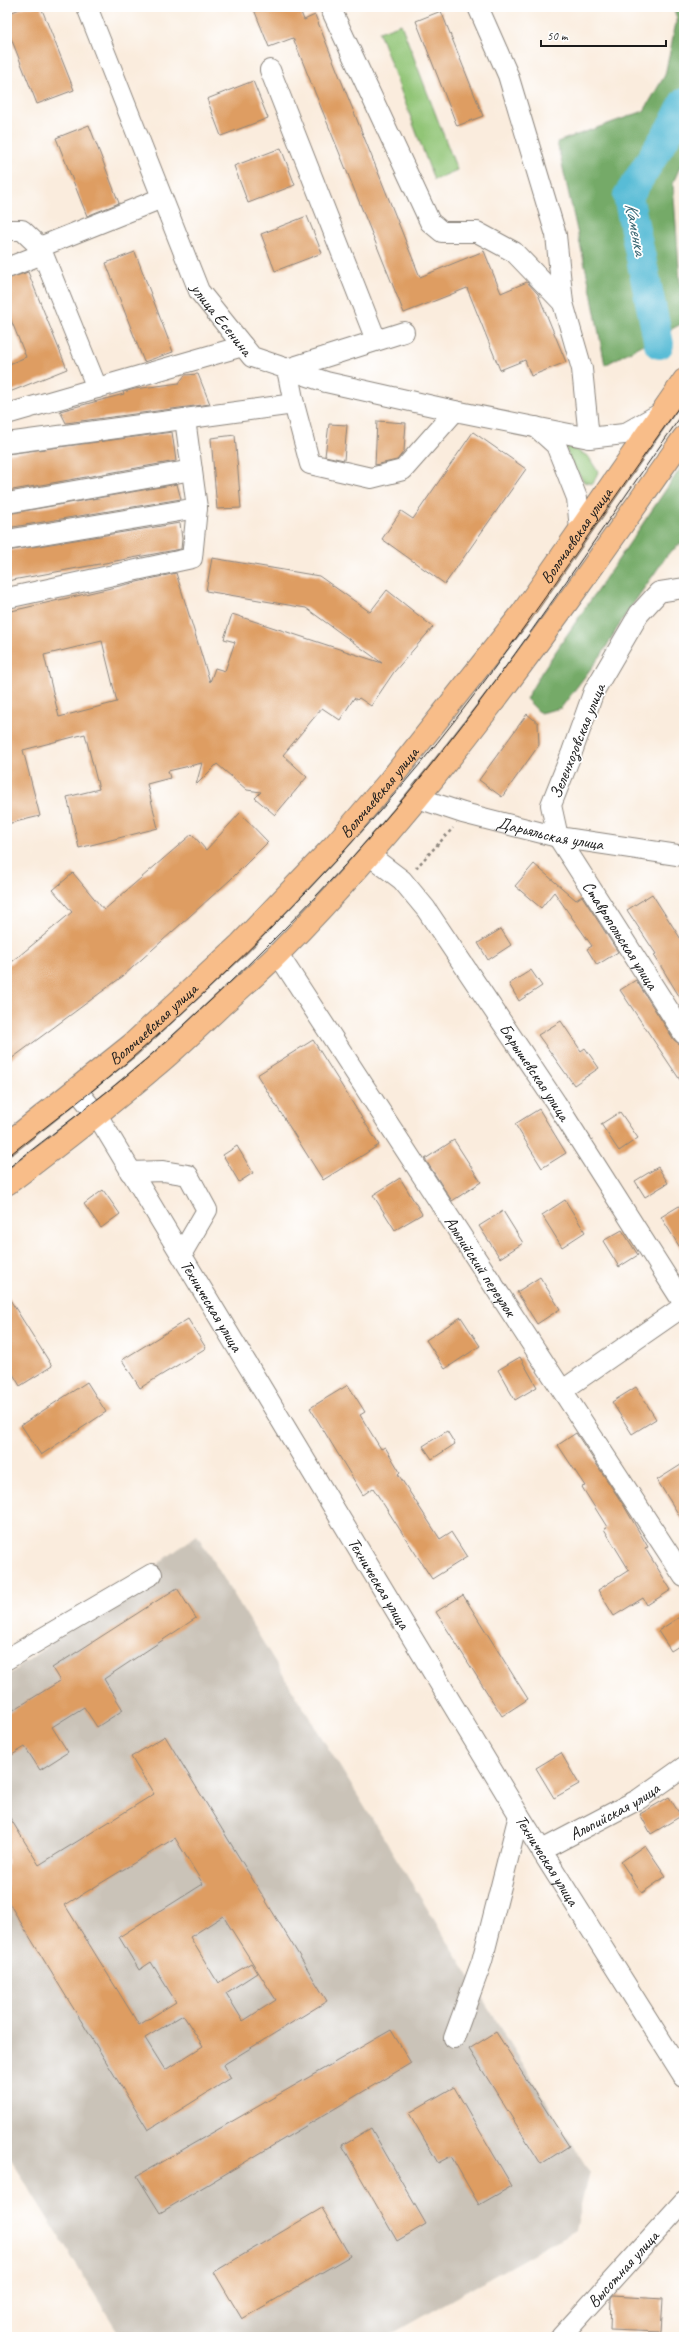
<svg xmlns="http://www.w3.org/2000/svg" width="691" height="2344" font-family="Caveat,sans-serif">
  <style>
    .industrial { fill: #cac3b8 }
    .green { fill: #91c576; stroke: #567049 }
    .forest { fill: #74aa67; stroke: #486342 }
    .lines { fill: none; stroke-linecap: round; stroke-linejoin: round }
    .river { stroke: #58bcd6; stroke-width: 30 }
    .building { fill: #de9d62; fill-rule: evenodd }
    .minor-casing { stroke: #8b847c; stroke-width: 22 }
    .major-casing { stroke: #8b847c; stroke-width: 24 }
    .path { stroke: #8b847c; stroke-width: 2.5; stroke-dasharray: 3 3; stroke-linecap: butt }
    .minor { stroke: #fff; stroke-width: 20 }
    .major { stroke: #f8bd89; stroke-width: 22 }
    .tram { stroke: #1c1c1c; stroke-width: 1 }
    .labels { text-anchor: middle; stroke-width: 3.5; stroke-linejoin: round; paint-order: stroke }
    .street-label { font-size: 17px; fill: #1c1c1c; stroke: #fff }
    .water-label { font-size: 18px; font-style: italic; fill: #376470; stroke: #fff }
  </style>
  <rect width="100%" height="100%" fill="#fff"/>
  <filter id="ink" filterUnits="userSpaceOnUse"><feTurbulence type="fractalNoise" baseFrequency=".025" numOctaves="2"/><feDisplacementMap in="SourceGraphic" scale="8" xChannelSelector="R" yChannelSelector="G"/><feConvolveMatrix kernelMatrix="1 2 1 2 8 2 1 2 1" color-interpolation-filters="sRGB"/></filter>
  <filter id="wash" filterUnits="userSpaceOnUse"><feTurbulence type="fractalNoise" baseFrequency=".012" numOctaves="4" result="noise"/><feDisplacementMap in="SourceGraphic" scale="16" xChannelSelector="R" yChannelSelector="G"/><feGaussianBlur stdDeviation="0.9" result="paint"/><feColorMatrix in="noise" values="0 0 0 0 0 0 0 0 0 0 0 0 0 0 0 0 0 1.4 0 .05"/><feComposite in="paint" operator="in"/></filter>
  <g filter="url(#wash)">
    <rect width="100%" height="100%" fill="#faecdd"/>
    <path class="industrial" d="M197,1535L589,2171L575,2230L386,2337H121L7,2153V1676Z"/>
    <path class="green" d="M401,24L457,170L434,180L379,32Z
      M565,445L588,456L598,472L593,484L584,482L570,461Z"/>
    <path class="forest" d="M673,7H684V158L673,183L683,323L605,365L591,292L557,142L644,111L665,75L677,18Z
      M684,463V541L668,554L624,617L602,654L561,708L540,713L526,699L541,673Z"/>
    <g class="lines">
      <path class="river" d="M659,344L628,196L674,123L684,103"/>
    </g>
    <g id="blocks">
      <path class="building" d="M25,7H41L74,90L37,104L7,28V14Z
        M253,7H299L304,20L315,15L420,277L484,251L501,293L527,282L538,294L566,362L531,376L525,360L500,370L467,288L404,313L293,38L269,47Z
        M441,11L483,116L457,126L416,21Z
        M253,81L268,118L221,136L207,99Z
        M89,125L119,203L87,216L56,138Z
        M281,148L295,185L248,203L234,166Z
        M307,216L322,253L275,271L261,234Z
        M135,252L173,352L144,362L106,263Z
        M28,272L67,369L7,393V365L26,357L7,310V279Z
        M198,374L210,404L66,423L60,411L124,394L123,392L135,389L179,383L185,375Z
        M377,421L406,423L404,451L397,460L375,465Z
        M329,424L347,425L344,460L325,456Z
        M172,432L176,461L7,491V454Z
        M473,432L526,469L445,584L382,539L401,511L413,519Z
        M235,435L241,508L217,509L211,438Z
        M177,484L181,499L7,528V514Z
        M180,523L182,539L181,549L7,581V551Z
        M212,558L319,576L370,612L387,590L433,627L394,672L371,706L359,698L357,700L354,698L340,720L322,708L283,755L307,777L275,815L255,798L261,792L247,790L217,764L196,785L202,763L168,771L170,778L147,784L158,828L79,848L67,797L99,789L85,734L23,750L40,816L7,824V612L176,573L210,682L215,668L225,671L235,642L224,639L232,614L382,663L306,608L206,591ZM102,641L117,702L59,717L44,655Z
        M527,714L538,723L539,745L502,797L479,780Z
        M240,813L268,842L230,880L123,976L7,1062V966L72,912L53,890L73,873L104,910L192,834L206,850Z
        M534,864L576,900L582,896L618,952L597,965L587,949L592,946L554,892L541,908L515,886Z
        M652,894L684,944V1004L654,955L656,954L627,910Z
        M501,929L511,945L488,960L478,943Z
        M531,970L542,986L519,1001L509,984Z
        M636,980L674,1040L684,1047V1086L620,990Z
        M561,1021L581,1051L585,1048L599,1068L574,1085L538,1035Z
        M313,1040L379,1145L323,1180L257,1075Z
        M539,1109L566,1153L542,1168L515,1124Z
        M620,1112L638,1138L619,1151L601,1124Z
        M454,1140L481,1182L452,1201L425,1159Z
        M237,1146L253,1173L239,1182L223,1155Z
        M658,1167L668,1183L645,1197L635,1181Z
        M400,1178L422,1214L395,1230L373,1195Z
        M103,1190L120,1214L101,1228L84,1204Z
        M565,1200L585,1232L562,1247L542,1215Z
        M684,1203V1254L661,1217Z
        M503,1211L523,1243L500,1258L479,1226Z
        M622,1230L638,1255L619,1267L603,1241Z
        M540,1277L560,1309L537,1324L517,1292Z
        M7,1295L52,1366L20,1386L7,1364Z
        M461,1317L480,1346L445,1369L426,1340Z
        M188,1319L206,1348L140,1388L122,1360Z
        M520,1357L537,1387L515,1400L498,1370Z
        M87,1382L106,1412L41,1455L21,1425Z
        M348,1385L365,1412L360,1415L381,1449L385,1447L400,1472L398,1474L440,1539L451,1532L467,1557L432,1579L373,1488L363,1495L310,1408Z
        M636,1387L656,1419L632,1434L612,1402Z
        M447,1431L455,1444L432,1459L423,1446Z
        M576,1433L624,1506L648,1547L645,1548L671,1590L647,1605L643,1598L614,1616L598,1590L629,1570L604,1529L607,1527L582,1487L585,1486L558,1445Z
        M684,1463V1523L657,1480Z
        M177,1588L196,1618L104,1679L123,1710L97,1727L84,1707L52,1727L68,1752L40,1770L25,1747L7,1758V1714L60,1681L52,1668Z
        M463,1595L528,1699L502,1716L436,1612Z
        M684,1614V1643L671,1651L658,1631Z
        M165,1736L327,2001L223,2065L231,2078L148,2130L7,1900V1813L39,1865L154,1794L131,1757ZM175,1838L203,1884L119,1937L139,1970L151,1962L176,2002L139,2025L65,1905ZM223,1916L276,2000L243,2021L226,1993L257,1973L251,1963L218,1983L190,1937ZM183,2015L203,2046L165,2070L145,2038Z
        M561,1753L579,1784L554,1798L536,1768Z
        M669,1797L681,1816L651,1834L640,1814Z
        M645,1845L666,1876L642,1893L621,1862Z
        M391,2030L411,2063L160,2213L137,2176Z
        M496,2032L569,2146L541,2164L469,2049Z
        M454,2087L512,2186L479,2205L451,2156L438,2163L409,2113Z
        M371,2128L426,2224L397,2241L342,2145Z
        M322,2208L350,2256L242,2319L214,2272Z
        M613,2296L663,2299L661,2332L610,2330L611,2299Z"/>
    </g>
  </g>
  <g filter="url(#ink)">
    <use href="#blocks" fill-opacity="0" stroke="#8b847c" stroke-width="1"/>
    <g class="lines">
      <defs>
        <g id="minor">
          <path id="s1" d="M87,7L199,291L252,357L326,382L455,411L589,438L624,434L661,413"/>
          <path d="M330,7L430,222L442,232H477L514,252L563,303"/>
          <path d="M478,7L508,75L556,235L563,303L582,369L589,438"/>
          <path d="M270,70L376,340"/>
          <path d="M7,230H22L40,247"/>
          <path d="M7,268L42,254"/>
          <path d="M404,332L287,369L294,404L310,464L371,478L403,470L455,411"/>
          <path d="M97,388L40,247L162,198"/>
          <path d="M7,414L243,346"/>
          <path d="M536,427L556,445L577,498L580,530"/>
          <path d="M7,443L294,404"/>
          <path d="M7,503L192,470"/>
          <path d="M7,540L197,508L185,419"/>
          <path id="s2" d="M684,588L659,592L639,614L594,691L572,752L551,805L558,837L684,1034"/>
          <path d="M7,598L192,558L197,508"/>
          <path id="s3" d="M418,798L463,813L558,837L684,856"/>
          <path id="s4" d="M369,855L402,880L426,909L556,1103L684,1304"/>
          <path id="s5" d="M278,954C412,1163 549,1369 684,1577"/>
          <path id="s6" d="M76,1089L97,1115L519,1815L684,2077"/>
          <path d="M130,1172L163,1171L188,1175L207,1210L182,1253"/>
          <path d="M563,1390L684,1306"/>
          <path d="M7,1659L152,1574"/>
          <path id="s7" d="M542,1850L639,1799L684,1767"/>
          <path d="M454,2038L482,1961L519,1815"/>
          <path id="s8" d="M561,2337L684,2201"/>
        </g>
        <g id="major">
          <path id="s9" d="M7,1144L131,1045L240,944L337,842L390,780L522,613L684,380"/>
          <path d="M7,1184C56,1147 104,1110 151,1070C176,1050 199,1027 222,1005C241,988 261,971 279,953C433,797 558,617 684,437"/>
        </g>
      </defs>
      <use href="#minor" class="minor-casing"/>
      <use href="#major" class="major-casing"/>
      <path class="path" d="M416,868L453,828"/>
      <use href="#minor" class="minor"/>
      <use href="#major" class="major"/>
      <path class="tram" d="M7,1157C51,1122 97,1089 140,1051C232,970 319,883 399,789C504,666 589,530 684,400
        M7,1169C53,1133 100,1099 144,1061C238,978 327,890 407,794C508,673 593,540 684,412"/>
    </g>
  </g>
  <g class="labels">
    <g class="street-label">
      <text dy="6" stroke="none"><textPath href="#s1" startOffset="342">улица Есенина</textPath></text>
      <text dy="6" stroke="none"><textPath href="#s9" startOffset="837">Волочаевская улица</textPath></text>
      <text transform="translate(577 741) rotate(-68)" y="6">Зеленхозовская улица</text>
      <text dy="6" stroke="none"><textPath href="#s9" startOffset="513">Волочаевская улица</textPath></text>
      <text dy="6" stroke="none"><textPath href="#s3" startOffset="137">Дарьяльская улица</textPath></text>
      <text dy="6" stroke="none"><textPath href="#s2" startOffset="415">Ставропольская улица</textPath></text>
      <text dy="6" stroke="none"><textPath href="#s9" startOffset="189">Волочаевская улица</textPath></text>
      <text dy="6" stroke="none"><textPath href="#s4" startOffset="275">Барышевская улица</textPath></text>
      <text dy="6" stroke="none"><textPath href="#s5" startOffset="372">Альпийский переулок</textPath></text>
      <text dy="6" stroke="none"><textPath href="#s6" startOffset="256">Техническая улица</textPath></text>
      <text dy="6" stroke="none"><textPath href="#s6" startOffset="580">Техническая улица</textPath></text>
      <text dy="6" stroke="none"><textPath href="#s7" startOffset="82">Альпийская улица</textPath></text>
      <text dy="6" stroke="none"><textPath href="#s6" startOffset="904">Техническая улица</textPath></text>
      <text dy="6" stroke="none"><textPath href="#s8" startOffset="92">Высотная улица</textPath></text>
    </g>
    <g class="water-label">
      <text transform="translate(636 229) rotate(79)" y="6">Каменка</text>
    </g>
  </g>
  <rect width="691" height="2344" fill="none" stroke="#fff" stroke-width="24"/>
  <path d="M541 40v6h125v-6" fill="none" stroke="#1c1c1c" stroke-width="2"/>
  <text x="547" y="40" font-size="12" fill="#1c1c1c" stroke="#ffffff" stroke-width="3" paint-order="stroke">50 m</text>
</svg>
